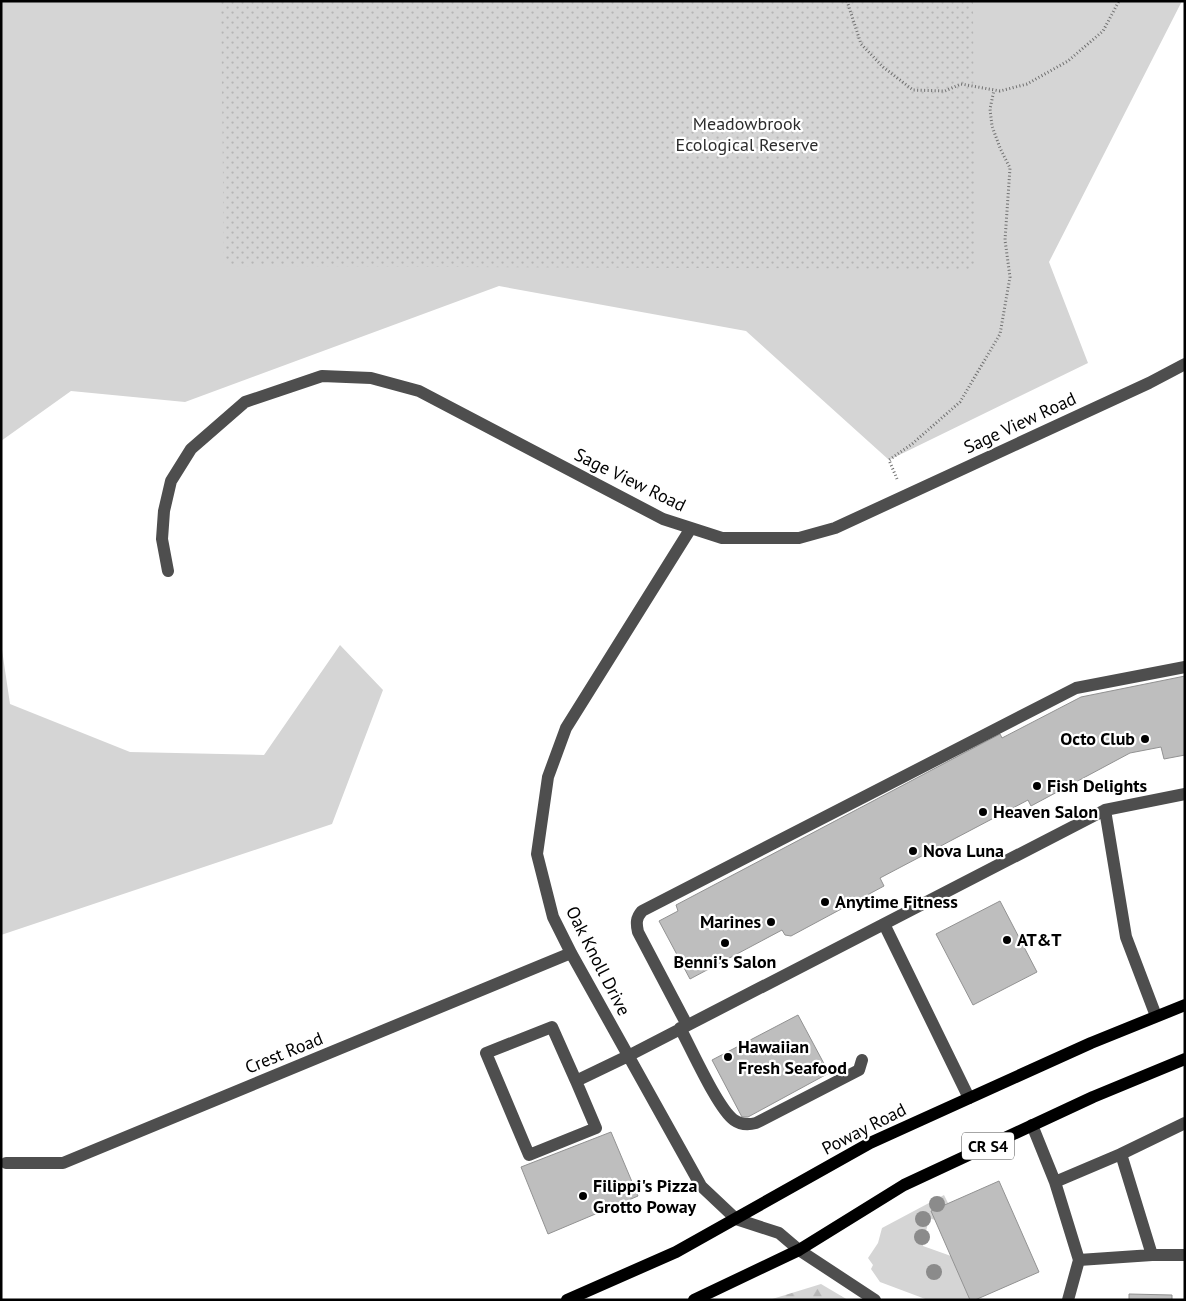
<svg xmlns="http://www.w3.org/2000/svg" width="1186" height="1301" font-family="'PT Sans',sans-serif">
  <style>
    .green { fill: #d5d5d5 }
    .forest { fill: url(#forest-firs) }
    .park { fill: url(#park-dots) }
    .building { fill: #bebebe; stroke: #929292 }
    .lines { fill: none; stroke-linecap: round; stroke-linejoin: round }
    .path { stroke: #707070; stroke-width: 3; stroke-dasharray: 1 2.5; stroke-linecap: butt }
    .minor { stroke: #4e4e4e; stroke-width: 12 }
    .major { stroke: #000; stroke-width: 12 }
    .tree { fill: #8b8b8b }
    .poi-dot { fill: #000; stroke: #fff; stroke-width: 2 }
    .labels { text-anchor: middle; stroke-width: 4.5; stroke-linejoin: round; paint-order: stroke }
    .shield { fill: #fff; stroke: #4c4c4c; stroke-width: 1 }
    .shield-label { font-size: 16px; font-weight: bold; fill: #000 }
    .park-label { font-size: 18px; fill: #2c2c2c; stroke: #fff }
    .street-label { font-size: 18px; fill: #000; stroke: #fff }
    .poi-label { font-size: 18px; font-weight: bold; fill: #000; stroke: #fff; text-anchor: start }
  </style>
  <defs>
    <pattern id="forest-firs" width="22" height="20" patternUnits="userSpaceOnUse" patternTransform="scale(1.25)"><rect width="22" height="20" fill="#d5d5d5"/><path d="M5 1l3.5 6h-7zM16 11l3.5 6h-7z" fill="#b5b5b5"/></pattern>
    <pattern id="park-dots" width="8" height="8" patternUnits="userSpaceOnUse" patternTransform="scale(1.25)"><rect width="8" height="8" fill="#d5d5d5"/><path d="M2 2h.1M6 6h.1" fill="none" stroke="#b5b5b5" stroke-width="1.8" stroke-linecap="round"/></pattern>
  </defs>
  <rect width="100%" height="100%" fill="#fff"/>
  <path class="green" d="M1,1H1182L1049,262L1088,363L889,460L746,331L499,286L185,402L71,391L1,441Z
    M1,643L10,704L130,752L264,755L340,645L383,690L332,824L1,935Z
    M944,1195L948,1203L932,1211L935,1220L929,1218L923,1246L951,1256L970,1300H928L880,1282L871,1269L873,1265L868,1258L878,1243L882,1228Z"/>
  <path class="forest" d="M821,1284L848,1300H769Z"/>
  <path class="park" d="M221,1H973L975,269L224,266Z"/>
  <path class="building" d="M1185,676V755L1164,759L1161,747L1130,753L1031,806L1028,800L880,878L884,886L791,936L785,935L782,930L690,979L659,921L678,911L676,905L1000,734L1002,738L1081,697Z
    M1000,901L1037,972L973,1005L936,934Z
    M798,1015L829,1073L748,1117H742L712,1060Z
    M611,1132L638,1196L548,1234L521,1167Z
    M999,1181L1039,1272L975,1300H970L931,1211Z
    M1129,1294L1172,1295V1300H1129Z"/>
  <g class="lines">
    <path class="path" d="M847,1L861,44L883,67L913,90L945,91L961,84L1000,91L1027,84L1068,61L1103,31L1119,1
      M897,479L889,460L912,444L960,402L1000,334L1010,277L1005,240L1010,168L1000,148L992,126L990,109L994,90"/>
    <path class="minor" d="M691,528L566,728L548,777L537,854L553,917L571,953L701,1186L736,1219L779,1233L799,1250L875,1300
      M168,571L162,539L164,511L171,481L191,449L245,402L322,376L371,378L419,391L663,519L691,528L722,538H799L835,528L1149,383L1185,364
      M1105,810L1126,937L1156,1016
      M884,924L969,1098
      M687,1025L638,932C636,923 636,918 642,911L1076,688L1185,667
      M680,1028C691,1048 718,1109 734,1120C741,1125 748,1125 756,1123L859,1070L862,1060
      M576,1081L596,1128L529,1155L486,1053L552,1027L576,1081L628,1056L1105,810L1185,794
      M1185,1123L1121,1154L1152,1255H1185
      M1032,1125L1055,1182L1121,1154
      M6,1163H63L571,953
      M1055,1182L1079,1260L1068,1300
      M1079,1260L1152,1255"/>
    <path class="major" d="M567,1300L676,1252L870,1143L1091,1043L1185,1005
      M694,1300L799,1250L904,1185L1093,1097L1185,1059"/>
  </g>
  <g class="tree">
    <circle cx="937" cy="1204" r="8"/>
    <circle cx="923" cy="1219" r="8"/>
    <circle cx="922" cy="1237" r="8"/>
    <circle cx="934" cy="1272" r="8"/>
  </g>
  <g class="poi-dot">
    <circle cx="1145" cy="739" r="5"/>
    <circle cx="1037" cy="786" r="5"/>
    <circle cx="983" cy="812" r="5"/>
    <circle cx="913" cy="851" r="5"/>
    <circle cx="825" cy="902" r="5"/>
    <circle cx="771" cy="922" r="5"/>
    <circle cx="1007" cy="940" r="5"/>
    <circle cx="725" cy="943" r="5"/>
    <circle cx="728" cy="1057" r="5"/>
    <circle cx="583" cy="1196" r="5"/>
  </g>
  <g class="labels">
    <rect class="shield" x="962" y="1132.5" width="52" height="27" rx="4"/>
    <g class="shield-label">
      <text x="988" y="1152">CR S4</text>
    </g>
    <g class="park-label">
      <text x="747" y="130">Meadowbrook<tspan x="747" dy="21">Ecological Reserve</tspan></text>
    </g>
    <g class="street-label">
      <text transform="translate(1020 423) rotate(-25)" y="6">Sage View Road</text>
      <text transform="translate(630 480) rotate(26)" y="6">Sage View Road</text>
      <text transform="translate(598 961) rotate(63)" y="6">Oak Knoll Drive</text>
      <text transform="translate(284 1053) rotate(-22)" y="6">Crest Road</text>
      <text transform="translate(864 1129) rotate(-27)" y="6">Poway Road</text>
    </g>
    <g class="poi-label">
      <text x="1135" y="745" text-anchor="end">Octo Club</text>
      <text x="1047" y="792">Fish Delights</text>
      <text x="993" y="818">Heaven Salon</text>
      <text x="923" y="857">Nova Luna</text>
      <text x="835" y="908">Anytime Fitness</text>
      <text x="761" y="928" text-anchor="end">Marines</text>
      <text x="1017" y="946">AT&amp;T</text>
      <text x="725" y="968" text-anchor="middle">Benni's Salon</text>
      <text x="738" y="1053">Hawaiian<tspan x="738" dy="21">Fresh Seafood</tspan></text>
      <text x="593" y="1192">Filippi's Pizza<tspan x="593" dy="21">Grotto Poway</tspan></text>
    </g>
  </g>
  <rect width="1186" height="1301" fill="none" stroke="#000000" stroke-width="5"/>
</svg>
